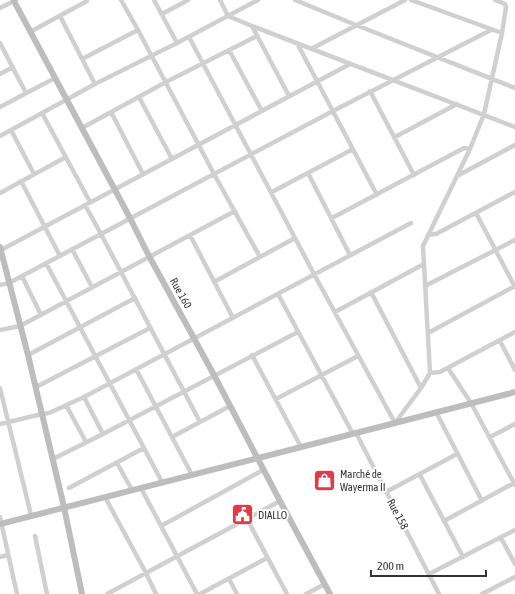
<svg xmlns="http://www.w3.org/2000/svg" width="515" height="594" font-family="'Asap Condensed',sans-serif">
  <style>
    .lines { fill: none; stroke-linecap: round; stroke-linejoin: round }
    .street { stroke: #d0d0d0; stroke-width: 4.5 }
    .secondary { stroke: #bdbdbd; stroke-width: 6 }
    .labels { text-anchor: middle; stroke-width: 4; stroke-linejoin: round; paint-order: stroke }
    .street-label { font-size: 11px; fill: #333; stroke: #fff }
    .poi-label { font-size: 11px; fill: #333; stroke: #fff; text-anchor: start }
  </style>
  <rect width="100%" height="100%" fill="#fff"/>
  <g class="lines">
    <path class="street" d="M121,0L138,30L214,174L260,257
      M154,0L177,43
      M220,0L228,16L252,26L515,127
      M295,0L356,25L515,88
      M411,0L502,33
      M0,8L16,0
      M162,14L188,0
      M60,16L95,84
      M252,26L289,96
      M30,32L87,1V0
      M189,37L314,274L395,423L421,388L430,373L423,246L470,149L484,114L502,33L506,7L505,4L495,0
      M0,43L26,93
      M297,43L377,195
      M311,49L405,0
      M229,50L262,111
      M82,59L138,30
      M0,74L13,67
      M370,91L414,175
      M139,97L172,159
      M0,107L55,78
      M111,112L143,174
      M42,113L90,202
      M82,128L166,82L257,36
      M11,130L34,174
      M0,136L95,84L177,43L258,0
      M395,137L457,104
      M308,173L350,255
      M457,176L515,145
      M21,181L60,256
      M272,192L353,149
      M0,193L66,157
      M85,205L101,234L200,422
      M476,213L515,287
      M332,218L464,148L470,149
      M190,235L233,318
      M428,235L436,234L515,192
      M72,249L92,287
      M1,250L350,64
      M46,263L162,482
      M22,276L41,315
      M214,282L295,238
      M0,285L9,283L22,276L214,174L333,111L491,30
      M425,286L515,240
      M371,292L421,388
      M278,294L353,434
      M335,312L424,264
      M0,330L20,326L235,211
      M428,333L515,286
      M500,341L515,370
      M28,355L135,298
      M252,355L301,447
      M448,368L471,403L515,485
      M136,369L192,475
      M430,373L440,372L515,332
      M36,387L150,328
      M0,388L31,515
      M84,397L103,434
      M276,399L358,356
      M66,405L86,442
      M436,412L482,501
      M0,424L42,414L49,413L84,397L411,223
      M356,433L439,594
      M172,437L230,406
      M490,437L515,424
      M53,459L103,434L298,332
      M117,463L132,490
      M420,475L463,557
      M69,488L144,448
      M141,488L197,594
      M386,492L457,454
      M105,497L146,573L156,594
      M0,517L17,594
      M247,519L287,594
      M444,521L514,483
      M161,526L263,470
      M35,536L47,594
      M501,538L515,564
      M0,557L8,555
      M429,574L515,530
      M229,579L237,594
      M107,594L280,501
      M200,594L267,558
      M306,594L325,584
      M482,594L515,577"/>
    <path class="secondary" d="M14,1L130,218L149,256L214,375L280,501L330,594
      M0,247L28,355L64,507L82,594
      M0,524L356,433L515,392"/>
  </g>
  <defs>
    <symbol id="shop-square" viewBox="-11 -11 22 22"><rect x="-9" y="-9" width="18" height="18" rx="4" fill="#e63946" stroke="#fff"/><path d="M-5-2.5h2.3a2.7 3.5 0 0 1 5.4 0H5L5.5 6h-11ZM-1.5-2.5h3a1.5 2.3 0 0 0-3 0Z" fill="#fff"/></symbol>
    <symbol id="civic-square" viewBox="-11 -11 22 22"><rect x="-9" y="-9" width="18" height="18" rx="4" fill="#e63946" stroke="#fff"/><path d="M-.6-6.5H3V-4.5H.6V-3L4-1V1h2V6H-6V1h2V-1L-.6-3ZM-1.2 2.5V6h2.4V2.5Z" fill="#fff"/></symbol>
  </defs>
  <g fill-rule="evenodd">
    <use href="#shop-square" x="312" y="468" width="25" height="25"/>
    <use href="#civic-square" x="230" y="502" width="25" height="25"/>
  </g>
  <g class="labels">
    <g class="street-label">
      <text transform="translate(181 293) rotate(61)" y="4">Rue 160</text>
      <text transform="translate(398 514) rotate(62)" y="4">Rue 158</text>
    </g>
    <g class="poi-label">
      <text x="340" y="478">Marché de<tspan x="340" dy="13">Wayerma II</tspan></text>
      <text x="258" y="519">DIALLO</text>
    </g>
  </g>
  <path d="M371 570v6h115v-6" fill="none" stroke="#333333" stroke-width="2"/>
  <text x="377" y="570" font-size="12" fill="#333333" stroke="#ffffff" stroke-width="3" paint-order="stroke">200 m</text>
</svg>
